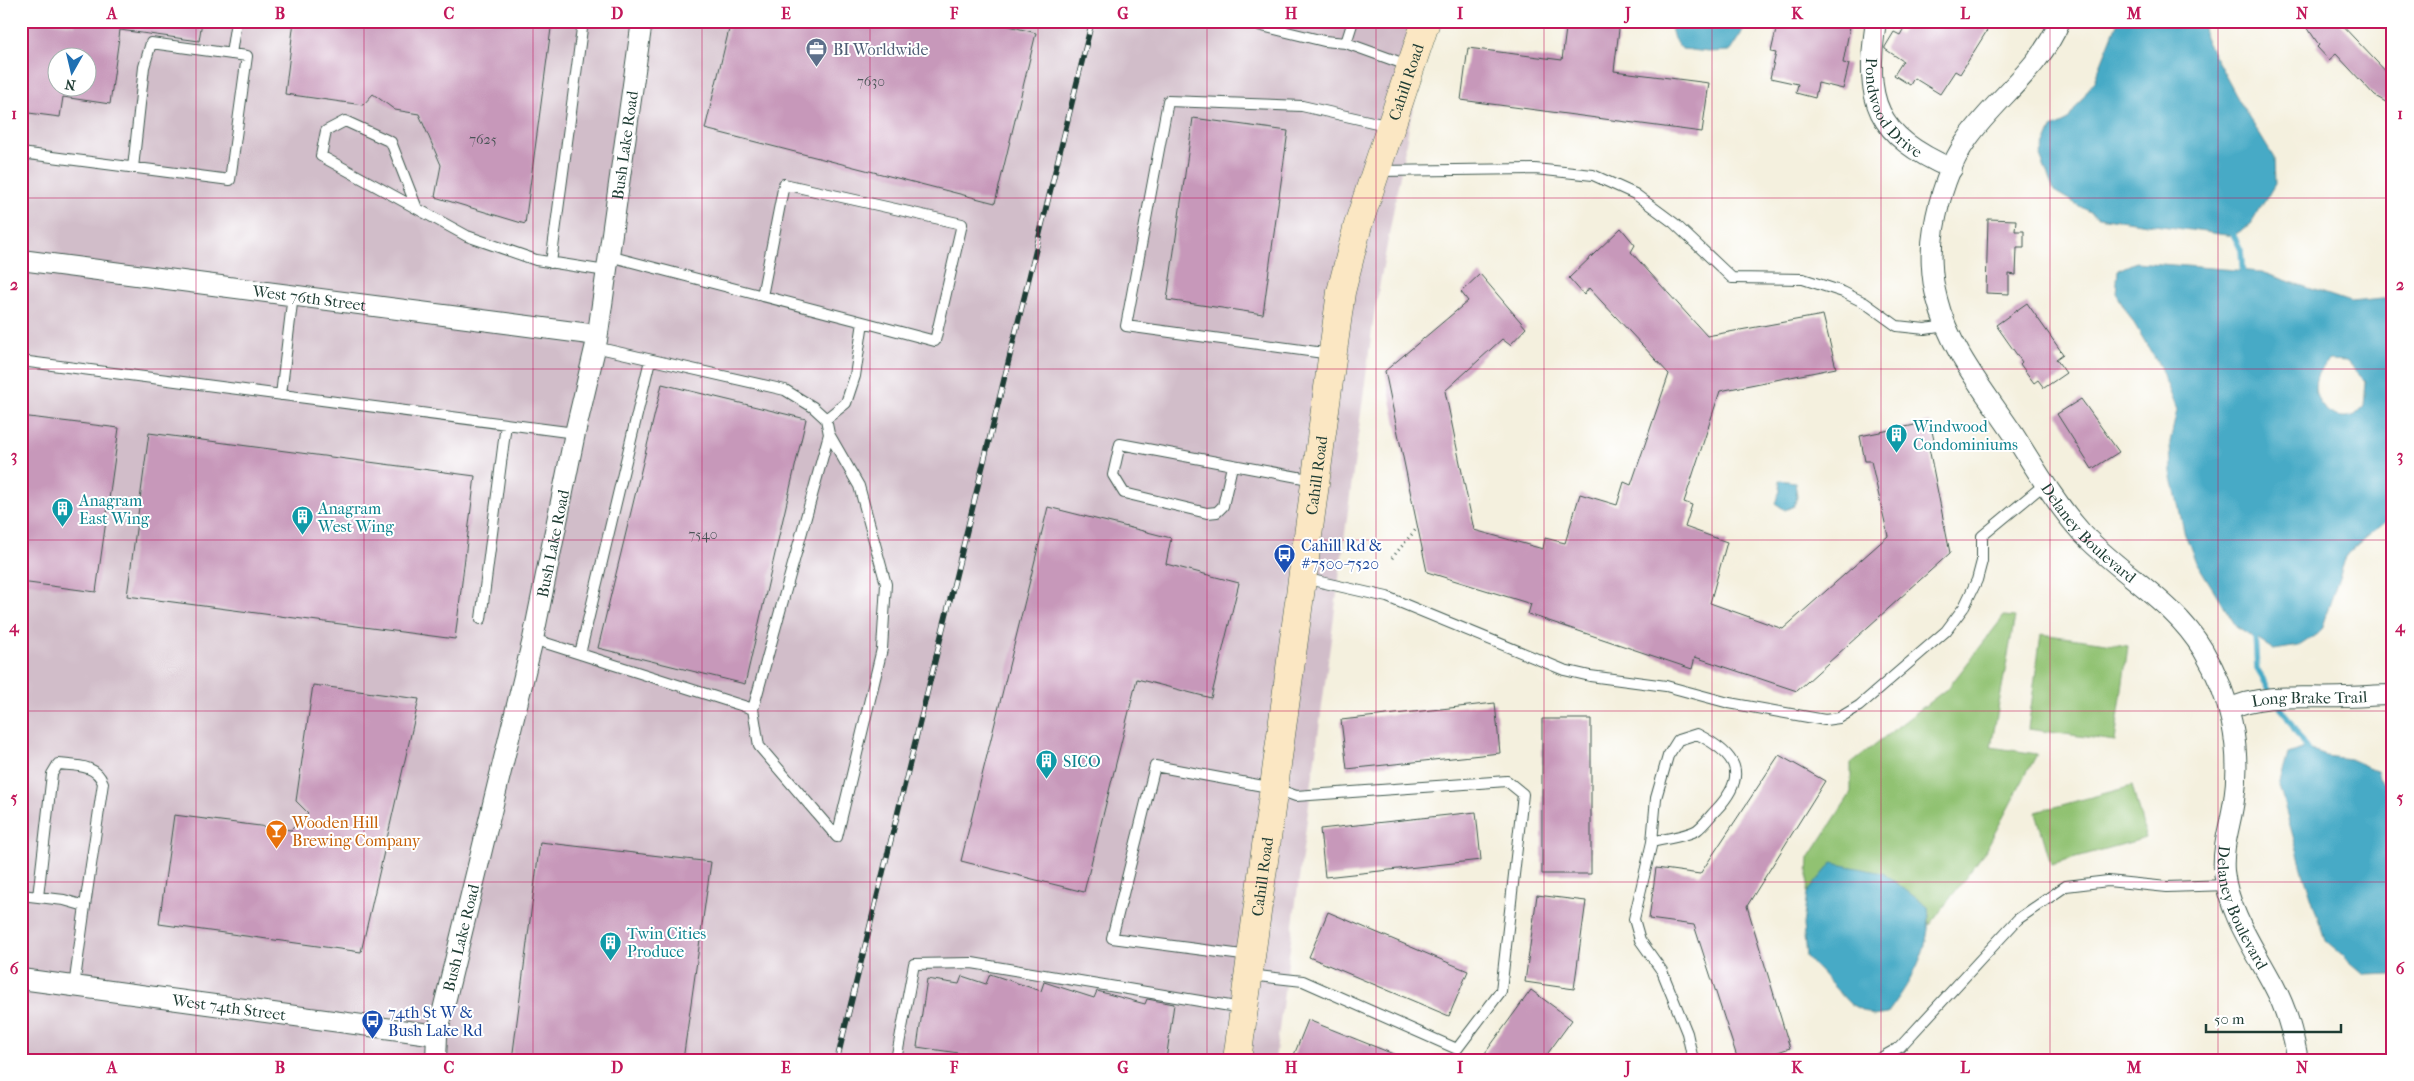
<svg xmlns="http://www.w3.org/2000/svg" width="2414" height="1081" font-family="'IM FELL French Canon',serif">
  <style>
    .industrial { fill: #d1bdc9; fill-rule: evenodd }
    .green { fill: #91c272; stroke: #588053 }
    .water { fill: #47aac6; stroke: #33747d; fill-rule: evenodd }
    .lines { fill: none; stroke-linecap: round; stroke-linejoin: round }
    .stream { stroke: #47aac6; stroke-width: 5.5 }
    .building { fill: #c798ba; fill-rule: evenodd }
    .lane-casing { stroke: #3f584e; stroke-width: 12 }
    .street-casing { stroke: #3f584e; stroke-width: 22 }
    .secondary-casing { stroke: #3f584e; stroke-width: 29 }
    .path { stroke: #3f584e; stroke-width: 3; stroke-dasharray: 1 4; stroke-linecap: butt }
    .lane { stroke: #fff; stroke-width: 10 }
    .street { stroke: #fff; stroke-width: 20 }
    .secondary { stroke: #fbe7c3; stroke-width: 28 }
    .rail-casing { stroke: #1f3d34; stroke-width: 5.5 }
    .rail { stroke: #fff; stroke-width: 4; stroke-dasharray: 11; stroke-linecap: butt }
    .grid { fill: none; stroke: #c2185b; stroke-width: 1; stroke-opacity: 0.55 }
    .labels { text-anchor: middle; stroke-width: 4; stroke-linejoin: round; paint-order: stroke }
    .number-label { font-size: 14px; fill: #495456 }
    .service-label { font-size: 16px; fill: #4e5e75; stroke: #fff; text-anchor: start }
    .street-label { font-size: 16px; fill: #1f3d34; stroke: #fff }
    .culture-label { font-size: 16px; fill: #0d838f; stroke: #fff; text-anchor: start }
    .transit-label { font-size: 16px; fill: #164399; stroke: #fff; text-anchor: start }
    .food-label { font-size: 16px; fill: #c56008; stroke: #fff; text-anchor: start }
    .neatline { fill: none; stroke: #c2185b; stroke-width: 2 }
    .grid-label { font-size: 16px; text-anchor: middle; font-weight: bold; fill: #c2185b }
  </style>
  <rect width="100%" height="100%" fill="#fff"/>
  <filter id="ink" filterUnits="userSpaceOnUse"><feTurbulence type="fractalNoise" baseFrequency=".02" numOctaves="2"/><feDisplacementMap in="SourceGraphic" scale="10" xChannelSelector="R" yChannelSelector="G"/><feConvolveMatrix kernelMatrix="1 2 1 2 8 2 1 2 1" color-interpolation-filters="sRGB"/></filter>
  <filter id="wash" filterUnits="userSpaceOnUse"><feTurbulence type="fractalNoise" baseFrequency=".0096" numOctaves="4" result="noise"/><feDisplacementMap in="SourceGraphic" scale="20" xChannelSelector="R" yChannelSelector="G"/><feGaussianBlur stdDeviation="1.12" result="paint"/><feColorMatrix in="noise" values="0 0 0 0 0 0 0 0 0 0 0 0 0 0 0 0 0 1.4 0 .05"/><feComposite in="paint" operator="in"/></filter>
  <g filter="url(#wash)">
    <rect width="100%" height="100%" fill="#f4f0de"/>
    <path class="industrial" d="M21,21H1435L1411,116L1374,315L1275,1060H21ZM58,58H88V88H58Z"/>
    <path class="green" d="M2004,616L2015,617L1991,747L2037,754L1984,853L1930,925L1928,907L1832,864L1807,893L1809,858L1851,793V763L1949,687Z
      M2041,634L2128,646L2115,741L2028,729Z
      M2132,786L2146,838L2051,864L2036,812Z"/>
    <path class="water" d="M1669,21H1744L1743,31L1730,51L1708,52L1682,49L1674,39Z
      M2118,21H2202L2205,38L2238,99L2274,158L2275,184L2251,224L2233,236L2098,217L2054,191L2040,156L2052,128L2067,121L2094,81Z
      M2136,262L2261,272L2350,302L2393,298V515L2347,554L2320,632L2299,646L2274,650L2236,626L2195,560L2184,531L2171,473L2170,442L2177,410L2160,367L2116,293L2118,270ZM2330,360L2346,361L2366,382L2364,406L2355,415C2325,427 2297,384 2330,360Z
      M1779,480L1795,482L1797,497L1794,506L1785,510L1775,503L1780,491Z
      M2305,748L2326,756L2350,759L2377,771L2379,778L2393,795V974L2365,975L2325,940L2303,872L2279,786L2288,754Z
      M1832,863L1883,873L1928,907C1933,947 1910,983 1887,1014L1873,1016L1850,1004L1806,957L1803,925L1807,893Z"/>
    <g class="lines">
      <path class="stream" d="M2231,230L2241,250L2243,278
        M2255,635L2257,669L2272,694
        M2277,701L2309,753"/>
    </g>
    <g id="blocks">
      <path class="building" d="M21,21H42L75,26L76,21H202L199,41L120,30L110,104L63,97L60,117L21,112ZM58,58H88V88H58Z
        M294,21H552L525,224L435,197L441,165L419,114L395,110L373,94L363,105L285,94Z
        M731,21H990L1036,33L995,203L705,129Z
        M1567,21H1620L1614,71L1709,83L1702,132L1461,100L1468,48L1562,60Z
        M1778,21H1851L1843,63L1849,64L1843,89L1818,83L1815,98L1796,93L1798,84L1770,78L1776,53L1771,52Z
        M1908,21H1993L1960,74L1955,71L1940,94L1914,78L1910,85L1894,75L1903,61L1885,49V47L1894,32L1900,35Z
        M2303,21H2338L2393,79V106L2375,96L2336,54L2329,60L2317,47L2319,45Z
        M1193,118L1288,131L1263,314L1167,300Z
        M1988,219L2016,220L2015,231H2024V248H2017L2016,275L2009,274V294L1986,293Z
        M1621,228L1635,245L1631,252L1707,336L1823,315L1836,368L1720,391L1684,502L1692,505L1685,527L1727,542L1710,603L1783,629L1888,536L1871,461H1865L1860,436L1930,422L1935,445L1929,448L1950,553L1797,691L1695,657L1692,669L1528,614L1531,604L1427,572L1385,371L1468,301L1461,292L1480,274L1526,328L1510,345L1502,339L1445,391L1474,530L1543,549L1545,538L1565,543L1580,494L1617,505L1624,482L1631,485L1669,374L1589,288L1584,295L1569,278Z
        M2027,303L2063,354L2056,359L2066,373L2044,388L2038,380L2034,383L2020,364L2022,362L1996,325Z
        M662,384L806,419L745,684L598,648Z
        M2081,399L2119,452L2092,469L2057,414Z
        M21,416L119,428L96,592L21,582Z
        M149,433L475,476L455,639L127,596Z
        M1048,507L1171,538L1166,564L1239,583L1211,698L1137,679L1084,892L961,861Z
        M313,685L419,699L361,952L159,924L174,815L291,830L308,813L296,801Z
        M1495,703L1500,753L1347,769L1341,720Z
        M1542,719H1591V874H1542Z
        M1779,755L1825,781L1747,906L1790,1048L1753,1060H1738L1694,925L1649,919L1656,868L1700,874Z
        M1476,812L1481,860L1325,877L1320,829Z
        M540,842L711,862L683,1060H512Z
        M1537,895L1586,901L1574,989L1525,982Z
        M1328,912L1468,971L1449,1016L1309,957Z
        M990,974L1041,991L1044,982L1094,998L1097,991L1145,1004L1147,999L1174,1004L1166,1060H1007L917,1047L927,979L959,984L962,976L986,984Z
        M1531,990L1572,1020L1543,1060H1480Z
        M1308,1020L1406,1059V1060H1292Z"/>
    </g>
  </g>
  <g filter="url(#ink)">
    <use href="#blocks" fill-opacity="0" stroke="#3f584e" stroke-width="1"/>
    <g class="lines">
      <defs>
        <path id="lane" d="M1242,21L1324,41L1346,43L1410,66
          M1346,43L1353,21
          M231,54L236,21
          M21,153L230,180L247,56L151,43L144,67L133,168
          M1378,171L1535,169L1593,175L1635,194L1674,223L1732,278L1803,279L1843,292L1865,303L1897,326L1925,329L1946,326
          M416,206L391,142L345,121L326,131L321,156L467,236L536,260L606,271
          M609,256L863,322L855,376L846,403L826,419
          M551,263L583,21
          M762,296L784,184L962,224L935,341L863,322
          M1331,354L1126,326L1168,101L1302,106L1390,126
          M21,361L575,433
          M281,395L293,295
          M1232,466L1223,506L1217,512L1207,513L1124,493L1113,475L1120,444L1314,480
          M1303,578L1387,597L1564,670L1590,676L1666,686L1729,703L1825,720L1839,718L1859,706L1946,631L1964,607L1977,580L1982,561V536L2046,483
          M481,619L506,424
          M533,639L753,709L759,746L837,837L882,649L886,584L859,486L829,434L826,419L813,407L785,390L595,347
          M580,654L650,360
          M753,709L829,434
          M1652,842C1664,839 1687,836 1697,830C1704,825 1710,816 1716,810C1750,774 1736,754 1697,734L1678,740L1668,756L1656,798L1652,842L1634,919L1640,940L1662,971L1687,1033L1693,1060
          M21,895L64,900L85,906L74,987
          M38,897L52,774L58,764C76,766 96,764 103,783L85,906
          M1249,975L1303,981L1457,1049L1501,991L1523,794L1507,781L1296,796L1274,788L1155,766L1112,938L1250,956
          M896,1060L914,964L972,963L1242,1008
          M1877,1060L1900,1047L2018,919L2066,886L2108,881L2167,887L2228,885"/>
        <g id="street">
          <path id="s1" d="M1876,21C1864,102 1875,135 1952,169"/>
          <path id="s2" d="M2060,21C2040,69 1997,97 1968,138C1950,163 1939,198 1934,228C1930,250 1931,277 1937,299C1949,349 1986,393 2014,435C2035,468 2056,504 2082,533C2120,574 2174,601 2203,650C2230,695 2242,747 2234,800C2231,823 2222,846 2224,871C2228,912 2255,950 2274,986C2287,1010 2293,1034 2298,1060"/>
          <path id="s3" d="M21,260L597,335"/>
          <path id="s4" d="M2229,709C2265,692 2305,699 2343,697C2359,697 2376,695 2393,695"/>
          <path id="s5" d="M21,979L437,1035"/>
          <path id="s6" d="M436,1060L437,1035L533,639L575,433L597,340L642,21"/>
        </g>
        <g id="secondary">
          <path id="s7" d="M1237,1060L1341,292L1358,225L1426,21"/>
        </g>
      </defs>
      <use href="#lane" class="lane-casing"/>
      <use href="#street" class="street-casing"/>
      <use href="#secondary" class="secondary-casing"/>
      <path class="path" d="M1392,558L1417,528"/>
      <use href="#lane" class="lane"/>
      <use href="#street" class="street"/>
      <use href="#secondary" class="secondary"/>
      <defs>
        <path id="rail" d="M837,1060L1092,21"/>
      </defs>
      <use href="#rail" class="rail-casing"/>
      <use href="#rail" class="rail"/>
    </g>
  </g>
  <path class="grid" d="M196,21V1060M364,21V1060M533,21V1060M702,21V1060M870,21V1060M1038,21V1060M1207,21V1060M1376,21V1060M1544,21V1060M1712,21V1060M1881,21V1060M2050,21V1060M2218,21V1060M21,198H2393M21,369H2393M21,540H2393M21,711H2393M21,882H2393"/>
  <defs>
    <symbol id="office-pin" viewBox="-11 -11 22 30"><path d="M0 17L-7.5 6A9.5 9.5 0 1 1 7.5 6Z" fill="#5c6f8a" stroke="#fff"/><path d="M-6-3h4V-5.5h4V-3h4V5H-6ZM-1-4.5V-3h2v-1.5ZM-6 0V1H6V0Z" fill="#fff"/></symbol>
    <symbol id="building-pin" viewBox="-11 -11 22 30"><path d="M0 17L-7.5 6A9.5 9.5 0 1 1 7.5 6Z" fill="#0f9aa8" stroke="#fff"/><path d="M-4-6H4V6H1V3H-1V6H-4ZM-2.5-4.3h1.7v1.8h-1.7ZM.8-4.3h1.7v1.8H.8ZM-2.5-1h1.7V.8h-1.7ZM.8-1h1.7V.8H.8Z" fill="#fff"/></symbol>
    <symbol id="bus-pin" viewBox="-11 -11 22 30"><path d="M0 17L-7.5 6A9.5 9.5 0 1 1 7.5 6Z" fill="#1a4fb4" stroke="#fff"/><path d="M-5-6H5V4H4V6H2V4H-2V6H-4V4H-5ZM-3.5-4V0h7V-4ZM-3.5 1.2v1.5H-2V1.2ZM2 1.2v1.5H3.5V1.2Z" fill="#fff"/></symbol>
    <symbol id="bar-pin" viewBox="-11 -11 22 30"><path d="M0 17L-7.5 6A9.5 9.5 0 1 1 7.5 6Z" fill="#e8710a" stroke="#fff"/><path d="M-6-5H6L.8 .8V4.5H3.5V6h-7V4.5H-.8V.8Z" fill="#fff"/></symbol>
  </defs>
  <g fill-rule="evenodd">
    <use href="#office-pin" x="804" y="36" width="25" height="34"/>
    <use href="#building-pin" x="1884" y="422" width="25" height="34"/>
    <use href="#building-pin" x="50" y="496" width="25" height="34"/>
    <use href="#building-pin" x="290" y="504" width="25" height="34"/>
    <use href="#bus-pin" x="1272" y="542" width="25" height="34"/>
    <use href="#building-pin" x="1034" y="748" width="25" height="34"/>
    <use href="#bar-pin" x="264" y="818" width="25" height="34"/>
    <use href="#building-pin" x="598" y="930" width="25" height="34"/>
    <use href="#bus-pin" x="360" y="1008" width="25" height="34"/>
  </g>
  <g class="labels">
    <g class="number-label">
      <text x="871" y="86">7630</text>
      <text x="483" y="144">7625</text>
      <text x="703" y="539">7540</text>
    </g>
    <g class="service-label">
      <text x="833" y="55">BI Worldwide</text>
    </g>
    <g class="street-label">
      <text dy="6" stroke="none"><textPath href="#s7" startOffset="995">Cahill Road</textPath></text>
      <text dy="6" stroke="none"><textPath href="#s1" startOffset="94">Pondwood Drive</textPath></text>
      <text dy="6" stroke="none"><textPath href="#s6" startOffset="935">Bush Lake Road</textPath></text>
      <text dy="6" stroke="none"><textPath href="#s3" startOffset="291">West 76th Street</textPath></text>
      <text dy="6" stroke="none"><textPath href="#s7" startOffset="590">Cahill Road</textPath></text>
      <text dy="6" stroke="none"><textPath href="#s2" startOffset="599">Delaney Boulevard</textPath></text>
      <text dy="6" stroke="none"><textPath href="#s6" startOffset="530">Bush Lake Road</textPath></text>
      <text dy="6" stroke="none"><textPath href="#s4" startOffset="82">Long Brake Trail</textPath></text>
      <text dy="6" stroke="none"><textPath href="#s7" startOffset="185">Cahill Road</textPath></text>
      <text dy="6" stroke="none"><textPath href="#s2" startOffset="1032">Delaney Boulevard</textPath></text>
      <text dy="6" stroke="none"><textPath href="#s6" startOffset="125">Bush Lake Road</textPath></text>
      <text dy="6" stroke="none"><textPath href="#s5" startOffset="210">West 74th Street</textPath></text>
    </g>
    <g class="culture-label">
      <text x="1913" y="432">Windwood<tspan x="1913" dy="18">Condominiums</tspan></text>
      <text x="79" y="506">Anagram<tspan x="79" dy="18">East Wing</tspan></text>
      <text x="318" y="514">Anagram<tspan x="318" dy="18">West Wing</tspan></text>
      <text x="1063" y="767">SICO</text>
      <text x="627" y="939">Twin Cities<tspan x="627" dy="18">Produce</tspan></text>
    </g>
    <g class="transit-label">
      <text x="1301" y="551">Cahill Rd &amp;<tspan x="1301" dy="18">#7500-7520</tspan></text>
      <text x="388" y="1018">74th St W &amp;<tspan x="388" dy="18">Bush Lake Rd</tspan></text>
    </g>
    <g class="food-label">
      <text x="292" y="828">Wooden Hill<tspan x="292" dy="18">Brewing Company</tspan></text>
    </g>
  </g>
  <rect width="2414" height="1081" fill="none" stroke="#fff" stroke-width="55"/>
  <g transform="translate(72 72) rotate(188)"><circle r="24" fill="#ffffff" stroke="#a5b1ae"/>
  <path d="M0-4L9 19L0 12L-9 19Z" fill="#1f6fb2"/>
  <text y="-8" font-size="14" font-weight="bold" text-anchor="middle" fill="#1f3d34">N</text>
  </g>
  <path d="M2206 1024v8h135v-8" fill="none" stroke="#1f3d34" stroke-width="2.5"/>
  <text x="2214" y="1024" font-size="15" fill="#1f3d34" stroke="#ffffff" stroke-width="4" paint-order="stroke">50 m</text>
  <rect x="28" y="28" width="2358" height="1026" class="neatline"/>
  <g class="grid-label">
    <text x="112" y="19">A</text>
    <text x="280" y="19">B</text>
    <text x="449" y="19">C</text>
    <text x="617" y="19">D</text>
    <text x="786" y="19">E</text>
    <text x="954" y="19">F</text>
    <text x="1123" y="19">G</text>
    <text x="1291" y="19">H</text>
    <text x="1460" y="19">I</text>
    <text x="1628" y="19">J</text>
    <text x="1797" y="19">K</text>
    <text x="1965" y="19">L</text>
    <text x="2134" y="19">M</text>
    <text x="2302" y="19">N</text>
    <text x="14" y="119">1</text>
    <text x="2400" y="119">1</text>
    <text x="14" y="290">2</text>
    <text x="2400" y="290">2</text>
    <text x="14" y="461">3</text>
    <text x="2400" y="461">3</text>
    <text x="14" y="632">4</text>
    <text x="2400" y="632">4</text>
    <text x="14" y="803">5</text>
    <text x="2400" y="803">5</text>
    <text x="14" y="974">6</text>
    <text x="2400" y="974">6</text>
    <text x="112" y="1073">A</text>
    <text x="280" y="1073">B</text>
    <text x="449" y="1073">C</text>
    <text x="617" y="1073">D</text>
    <text x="786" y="1073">E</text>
    <text x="954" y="1073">F</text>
    <text x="1123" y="1073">G</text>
    <text x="1291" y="1073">H</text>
    <text x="1460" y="1073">I</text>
    <text x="1628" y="1073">J</text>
    <text x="1797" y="1073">K</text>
    <text x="1965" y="1073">L</text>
    <text x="2134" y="1073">M</text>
    <text x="2302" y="1073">N</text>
  </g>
</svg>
